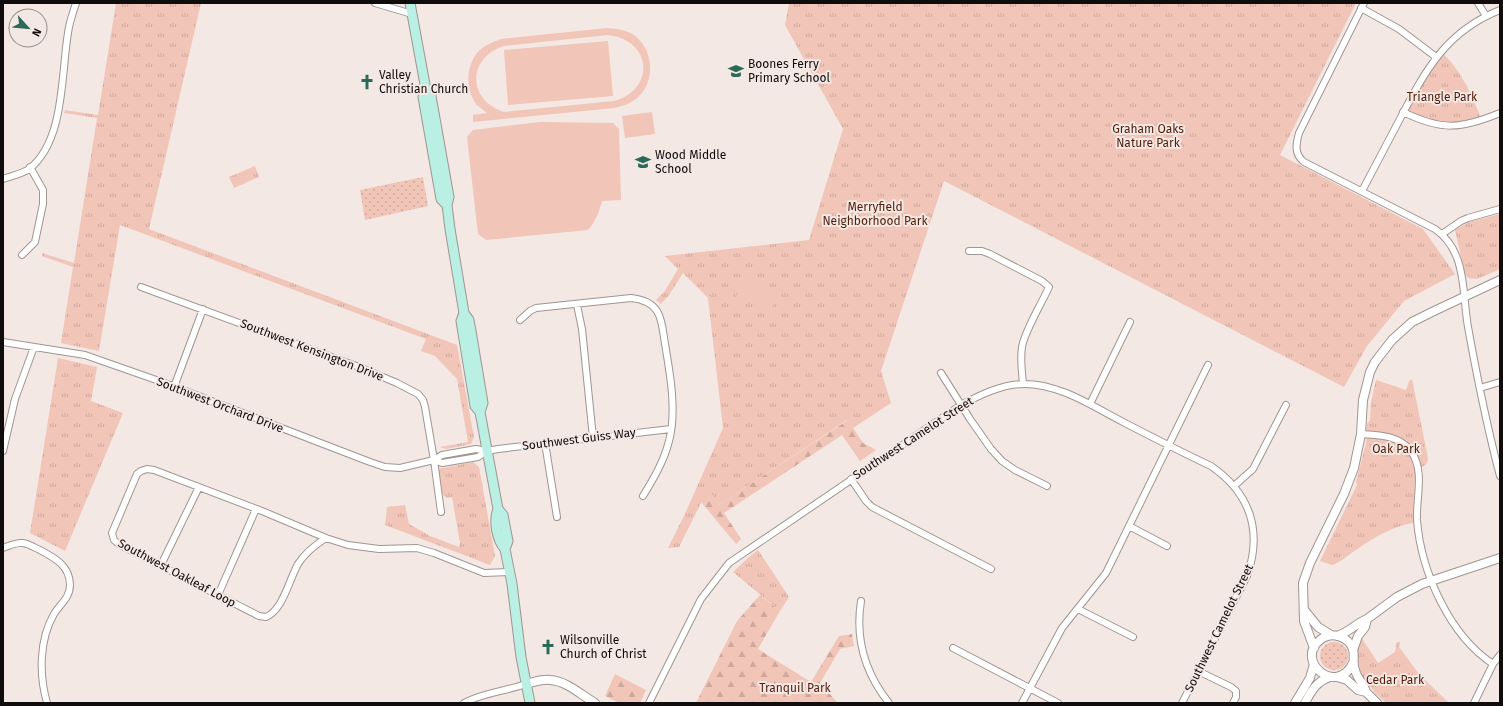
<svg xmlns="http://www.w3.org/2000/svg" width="1503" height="706" font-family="'Fira Sans',sans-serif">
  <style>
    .grass { fill: url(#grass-tufts) }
    .forest { fill: url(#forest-firs) }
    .garden { fill: url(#garden-dots) }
    .pitch { fill: #f1c5b7; fill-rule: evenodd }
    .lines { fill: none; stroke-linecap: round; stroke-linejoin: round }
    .minor-casing { stroke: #a09591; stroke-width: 8 }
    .tertiary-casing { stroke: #a09591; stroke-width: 10 }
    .secondary-casing { stroke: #a09591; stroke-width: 11 }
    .minor { stroke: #fff; stroke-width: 6 }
    .tertiary { stroke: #fff; stroke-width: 8 }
    .secondary { stroke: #baefe3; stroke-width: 9 }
    .labels { text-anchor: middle; stroke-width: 4; stroke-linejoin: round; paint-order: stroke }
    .poi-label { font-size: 12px; fill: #100c0b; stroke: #f4e8e4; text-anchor: start }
    .park-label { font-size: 12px; fill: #531f0b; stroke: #f4e8e4 }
    .street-label { font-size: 12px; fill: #100c0b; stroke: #f4e8e4 }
  </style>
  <defs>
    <pattern id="grass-tufts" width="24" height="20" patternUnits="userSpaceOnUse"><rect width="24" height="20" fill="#f1c5b7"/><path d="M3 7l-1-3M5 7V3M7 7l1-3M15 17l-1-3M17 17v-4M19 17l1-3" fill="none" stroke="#cea89c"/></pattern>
    <pattern id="forest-firs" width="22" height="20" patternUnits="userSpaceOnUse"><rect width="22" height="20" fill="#f1c5b7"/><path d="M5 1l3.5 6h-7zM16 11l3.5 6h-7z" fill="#cea89c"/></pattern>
    <pattern id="garden-dots" width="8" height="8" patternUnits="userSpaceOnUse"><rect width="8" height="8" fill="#f1c5b7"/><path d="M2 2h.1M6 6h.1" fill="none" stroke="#cea89c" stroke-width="1.8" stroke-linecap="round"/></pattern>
  </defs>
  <rect width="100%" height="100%" fill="#f4e8e4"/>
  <path class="grass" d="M116,3H201L149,229L457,345L474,437L471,444L446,449L440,447L468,442L457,379L435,356L421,351L426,339L120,225L99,351L61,343L73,267L42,256V253L74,263L97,118L64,113L65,110L98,115Z
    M789,3H1356L1280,155L1423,229L1455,274L1404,301L1367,346L1344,387L944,181L881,371L891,403L853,428L847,420L719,505L708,489L679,547L668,548L684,516L723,428L708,298L683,273L669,295L661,304L656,300L664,292L678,269L665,256L809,240L843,129L785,25Z
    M1441,52C1461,69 1472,96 1482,120L1447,126L1403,112Z
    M255,166L259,177L234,188L229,177Z
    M1500,214V269L1477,279L1468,278L1465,274L1455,230L1469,222Z
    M58,358L97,367L91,401L123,413L65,551L30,533Z
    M1412,379L1428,458L1427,463L1415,473L1413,523C1394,526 1372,538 1356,550C1348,555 1341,562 1332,565L1320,561L1357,485L1356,482L1366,443L1367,424L1370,420L1371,402L1376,380L1406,390L1409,381Z
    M473,462L479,467L495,556L490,565L385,525L387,507L405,505L409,524L430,536L459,547L460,543L452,497L447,498L442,494L437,469Z
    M758,550L789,597L780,611L733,572L749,557Z
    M1361,637L1378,663L1395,652L1397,642H1400L1399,647L1419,674L1449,703H1386L1375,693L1371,687L1368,686L1358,672V646Z"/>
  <path class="forest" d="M848,420L863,443L876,450L860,461L842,435L724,513L741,539L736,544L701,502L708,488L719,505Z
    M760,595L780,611L758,649L811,682L839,636L852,634L854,646L840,649L820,683L838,703H696L737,621Z
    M615,674L646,690L640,703H619L605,696Z"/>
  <path class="garden" d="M423,177L428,206L365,220L360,190Z
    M1320 656a14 14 0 1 1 28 0a14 14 0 1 1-28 0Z"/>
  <path class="pitch" d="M607,28C617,29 626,30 634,35C653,49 656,79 639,96C633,103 623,106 614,108L473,122V115L487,113C484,110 480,108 477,105C465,90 466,67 477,53C484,45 493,42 501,39ZM608,35C652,40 656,89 614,101L504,112C467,100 467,58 504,46Z
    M608,41L613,96L508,105L504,50Z
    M652,112L655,134L625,138L622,116Z
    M540,122L613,123L619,129L621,200L602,201C599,212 596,221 588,230L486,240L478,234L467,137L473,130Z
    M743,279L778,292L771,310L736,297Z"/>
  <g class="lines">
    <defs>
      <path id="minor" d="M375,3L412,14
        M1364,3L1299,133C1296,144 1294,154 1304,162L1435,229C1445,236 1453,247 1457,258C1465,278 1464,305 1468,327C1477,377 1487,427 1500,476
        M1478,3L1486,16
        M1361,8L1399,29L1436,57
        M1403,112C1442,131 1461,129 1500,113
        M3,179C11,176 22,174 29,169C65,141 61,74 68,33C69,23 73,13 76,3
        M1362,191C1375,166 1388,142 1401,117C1426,69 1447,31 1500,10
        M1442,234L1461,221L1468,218L1500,209
        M969,251H982L990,254L1042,281L1049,287C1042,303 1025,330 1022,347C1020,359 1022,372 1023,384
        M22,255L35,242L43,204V190L30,167
        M141,287L359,367L397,383L418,394L423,400L425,407L434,460L441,512
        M577,305L582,329L593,438
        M520,320L530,311L536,308L631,298C641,299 651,302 657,311C663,321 663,333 665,344C670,373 677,412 669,441C664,461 654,478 643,496
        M3,342L85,355L162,382L370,462L385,467L400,468L434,460L442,455L476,449L487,451
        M941,373L970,419L991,449L1002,461L1015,470L1047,486
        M174,387L203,309
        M1480,388L1500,382
        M1090,404L1130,322
        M1361,434C1378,435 1399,435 1411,451C1425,471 1416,497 1417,520C1421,571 1449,635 1493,664
        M545,443L557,517
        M3,451L15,399L34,347
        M434,460L442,463L478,457L487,451L498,449L671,429
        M851,479L866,501L872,507L991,569
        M1234,486L1253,469L1286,405
        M1129,526L1167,546
        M326,538C315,545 305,553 298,564C289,580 283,610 266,617L259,616L120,545L114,540L112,533L137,474L141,471L147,469L154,470L262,511L326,538L348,545L379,549L417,548L434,553L484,573L509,572
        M3,548C9,546 16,542 23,543C29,544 35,548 40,550C55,558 70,566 70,585C70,598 60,604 54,614C39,640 39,675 47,703
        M161,565L199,487
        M218,595L256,509
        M861,601C855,639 865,673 889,703
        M1078,609L1133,637
        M953,648L1058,703
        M1198,671L1231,687L1236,691V697L1233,703
        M464,703C482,693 506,691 526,684
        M649,703L701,599L729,563L961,405C980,395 1002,384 1024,384C1060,384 1092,406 1123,422C1152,437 1181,452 1211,466C1250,493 1263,531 1247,576L1182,703
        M1022,703L1062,628L1106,573L1208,365
        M1474,703L1493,664L1500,655"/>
      <path id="tertiary" d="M1305,611L1318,627L1331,635
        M1337,636C1351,631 1355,624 1367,619
        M1314,648L1304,621L1303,583L1310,563L1344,494L1354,468L1361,434L1363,400L1370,372L1375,362L1392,340L1412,322L1432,312L1500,280
        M1353,650L1358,636L1365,627L1367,619L1397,597L1422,584L1500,558
        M1353,663C1337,697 1294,661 1320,640C1331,631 1348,636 1353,649C1355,657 1352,663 1355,670C1357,679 1364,683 1366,692
        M1337,677L1347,680L1358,690L1366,692L1377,703
        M526,684C534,682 542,679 550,680C567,681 581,695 595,703
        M1295,703L1310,678L1314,664
        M1305,703C1311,691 1317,681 1330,677"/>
      <path id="secondary" d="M410,3L426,90L431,96L449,197L447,205L450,229L464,313L469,320L471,331L483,403L480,412L498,509L503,515L508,541L505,549L512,584L521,657L530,703
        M426,90L423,97L441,199L447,205
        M464,313L461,321L475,406L480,412
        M498,509C493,521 497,540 505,549"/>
    </defs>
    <use href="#minor" class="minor-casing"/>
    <use href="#tertiary" class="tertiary-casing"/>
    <use href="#secondary" class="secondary-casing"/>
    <use href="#minor" class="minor"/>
    <use href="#tertiary" class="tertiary"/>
    <use href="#secondary" class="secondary"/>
  </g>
  <defs>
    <symbol id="school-bare" viewBox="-9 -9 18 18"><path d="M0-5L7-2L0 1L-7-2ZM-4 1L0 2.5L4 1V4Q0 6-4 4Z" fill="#2a6a58" stroke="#f4e8e4" stroke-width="2.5" paint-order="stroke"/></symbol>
    <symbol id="church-bare" viewBox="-9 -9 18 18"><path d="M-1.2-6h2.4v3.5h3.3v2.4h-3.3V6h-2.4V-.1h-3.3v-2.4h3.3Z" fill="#2a6a58" stroke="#f4e8e4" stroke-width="2.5" paint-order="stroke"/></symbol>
  </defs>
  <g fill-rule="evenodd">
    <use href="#school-bare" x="725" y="60" width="22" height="22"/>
    <use href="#church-bare" x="356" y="71" width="22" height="22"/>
    <use href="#school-bare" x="632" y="151" width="22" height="22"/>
    <use href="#church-bare" x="537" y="636" width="22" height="22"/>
  </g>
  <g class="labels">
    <g class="poi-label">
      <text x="748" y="68">Boones Ferry<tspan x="748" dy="14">Primary School</tspan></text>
      <text x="379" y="79">Valley<tspan x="379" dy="14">Christian Church</tspan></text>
      <text x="655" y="159">Wood Middle<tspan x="655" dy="14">School</tspan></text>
      <text x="560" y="644">Wilsonville<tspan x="560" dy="14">Church of Christ</tspan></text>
    </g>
    <g class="park-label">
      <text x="1442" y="101">Triangle Park</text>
      <text x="1148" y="133">Graham Oaks<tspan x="1148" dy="14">Nature Park</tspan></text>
      <text x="875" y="211">Merryfield<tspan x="875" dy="14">Neighborhood Park</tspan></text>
      <text x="1396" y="453">Oak Park</text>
      <text x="1395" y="684">Cedar Park</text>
      <text x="795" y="692">Tranquil Park</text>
    </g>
    <g class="street-label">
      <text transform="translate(312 350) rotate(21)" y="4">Southwest Kensington Drive</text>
      <text transform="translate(220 405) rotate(21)" y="4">Southwest Orchard Drive</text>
      <text transform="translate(913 438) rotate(-33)" y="4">Southwest Camelot Street</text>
      <text transform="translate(579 439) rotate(-7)" y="4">Southwest Guiss Way</text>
      <text transform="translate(177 573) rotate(28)" y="4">Southwest Oakleaf Loop</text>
      <text transform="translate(1219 628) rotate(-64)" y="4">Southwest Camelot Street</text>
    </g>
  </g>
  <rect width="1503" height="706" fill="none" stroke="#100c0b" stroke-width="8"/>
  <g transform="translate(28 28) rotate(117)"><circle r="19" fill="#f4e8e4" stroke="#99908d"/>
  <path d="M0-3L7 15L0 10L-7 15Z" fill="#2a6a58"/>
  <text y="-6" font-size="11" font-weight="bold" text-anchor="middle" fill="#100c0b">N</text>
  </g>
</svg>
